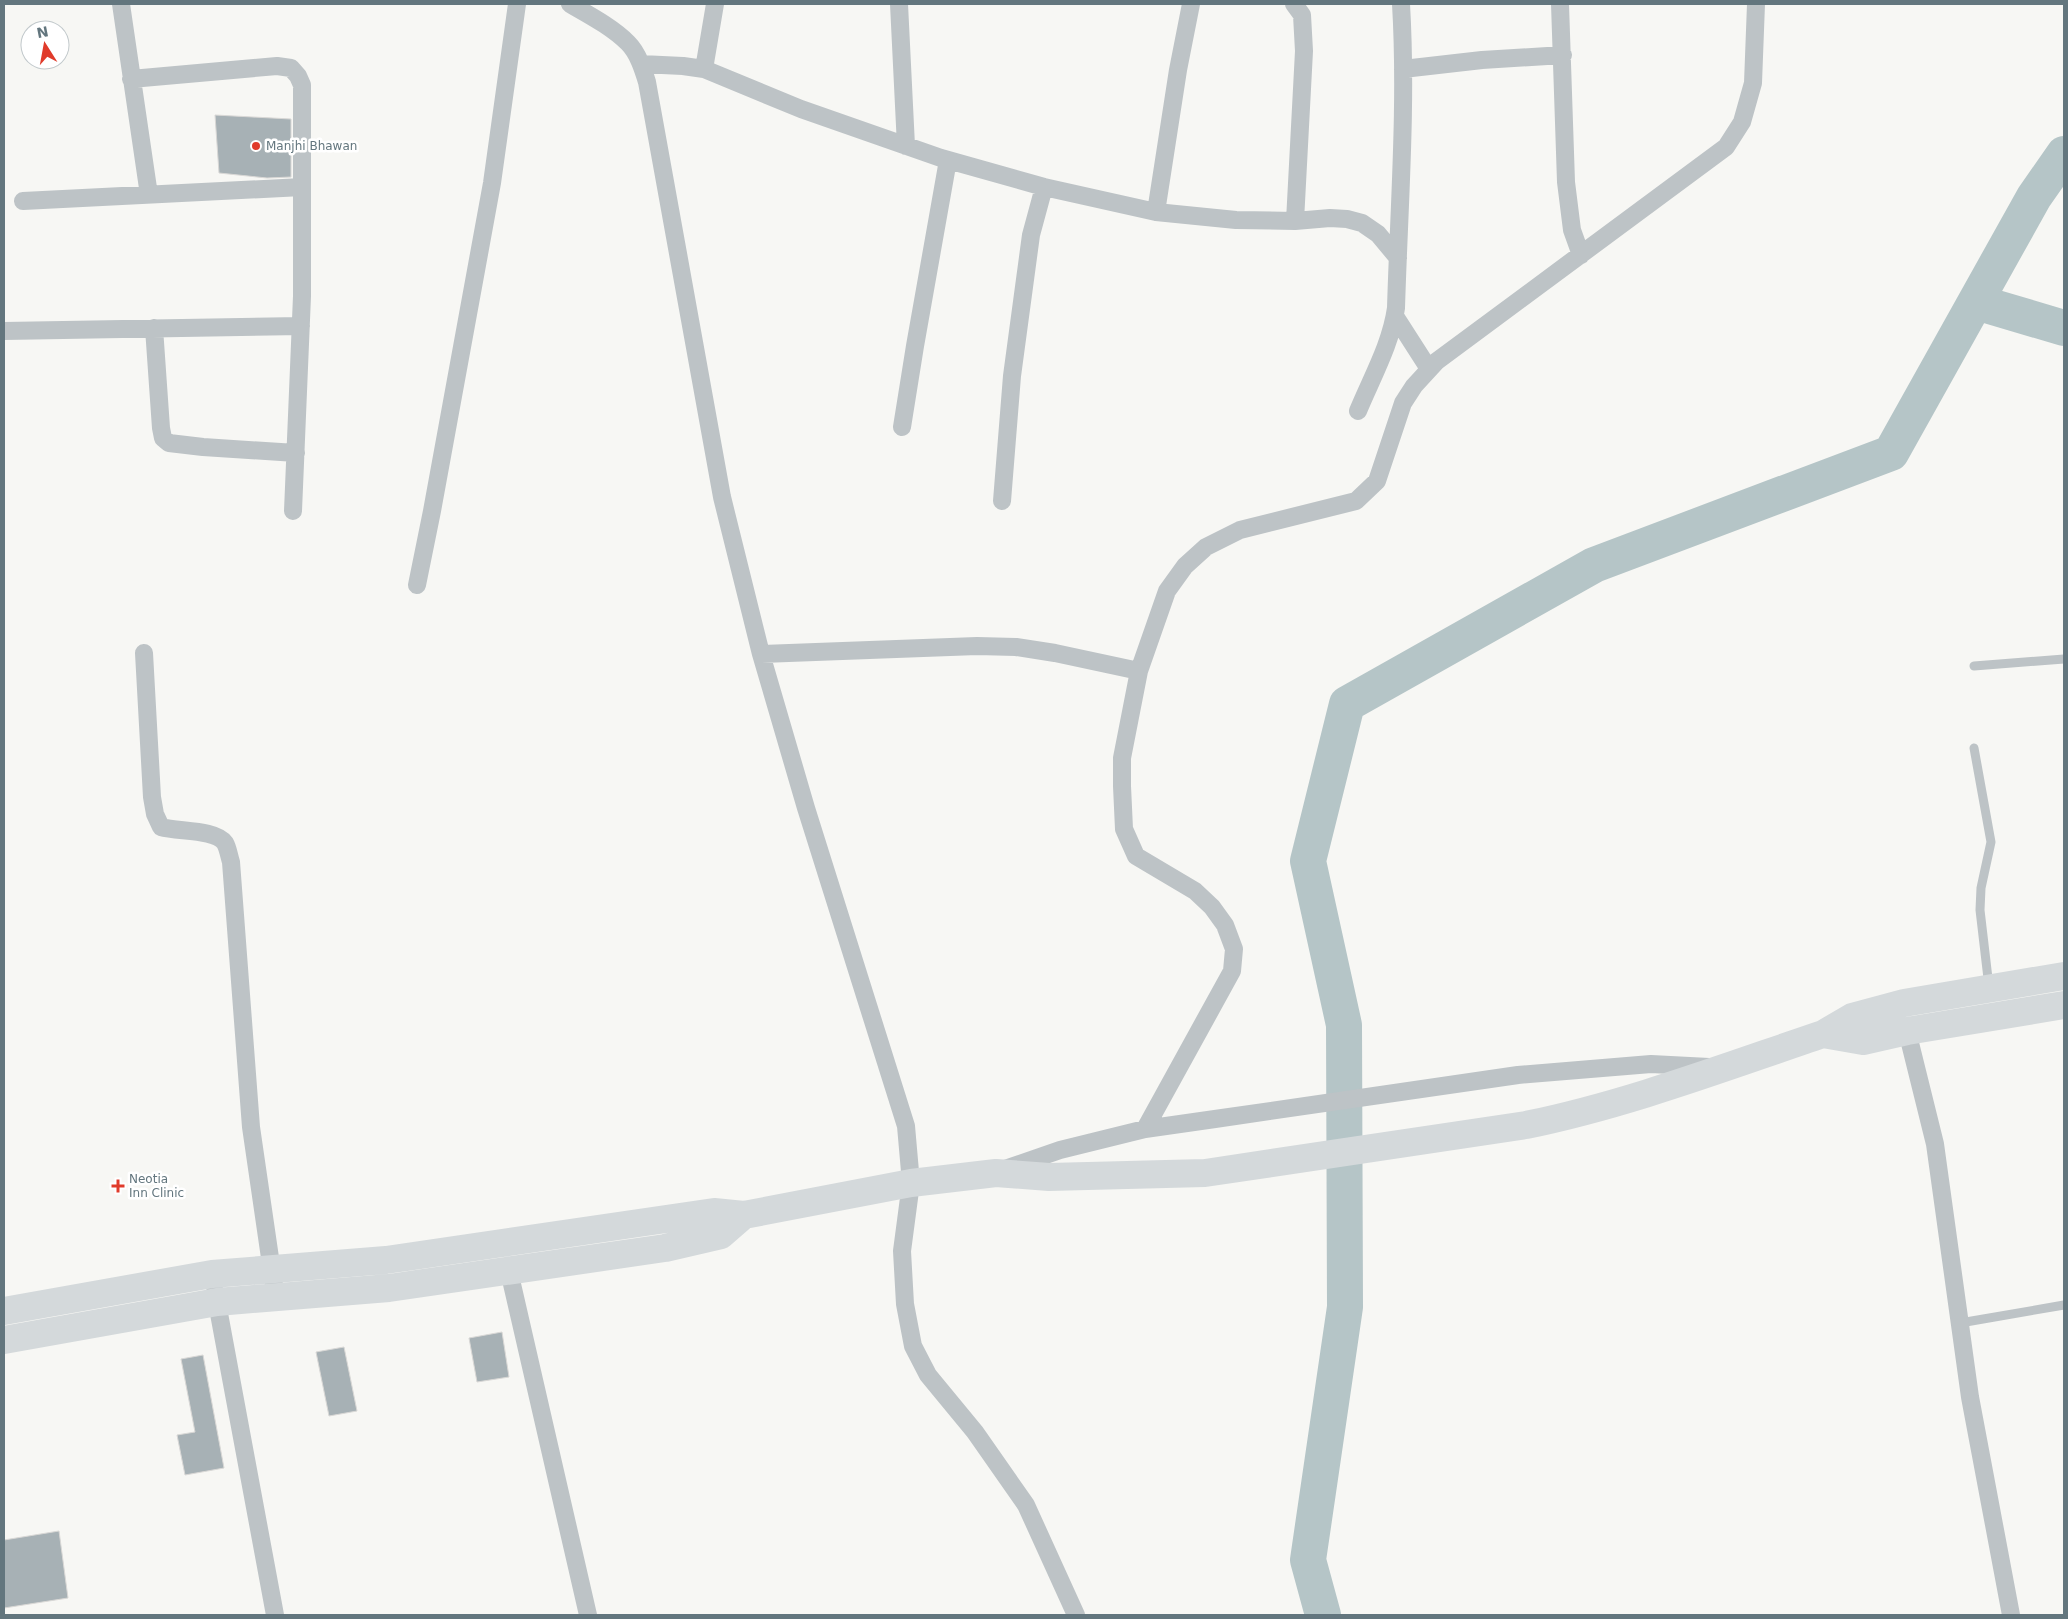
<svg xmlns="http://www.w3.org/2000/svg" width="2068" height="1619" font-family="'DejaVu Sans',sans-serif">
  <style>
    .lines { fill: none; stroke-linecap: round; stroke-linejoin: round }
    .river { stroke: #b5c5c7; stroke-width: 36 }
    .building { fill: #a7b1b5; stroke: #d9d8d6 }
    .lane { stroke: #bdc3c6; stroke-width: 9 }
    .street { stroke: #bdc3c6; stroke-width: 18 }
    .primary { stroke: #d4d9db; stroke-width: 28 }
    .poi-dot { fill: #e03b2b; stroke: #fff; stroke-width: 2 }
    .labels { text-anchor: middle; stroke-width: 5; stroke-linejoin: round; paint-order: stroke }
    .poi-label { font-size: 12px; fill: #63767e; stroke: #fff; text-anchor: start }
  </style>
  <rect width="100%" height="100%" fill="#f7f7f4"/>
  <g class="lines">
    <path class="river" d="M1976,302L2064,328
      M1323,1615L1308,1560L1345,1307L1344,1025L1308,861L1347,704L1594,565L1891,453L2034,197L2064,154"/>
  </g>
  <path class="building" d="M215,115L291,119V177L267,178L219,173Z
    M502,1332L509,1377L477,1382L469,1338Z
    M344,1347L357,1411L329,1416L316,1352Z
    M203,1355L224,1468L185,1475L177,1435L195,1432L181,1359Z
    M59,1531L68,1598L4,1608V1540Z"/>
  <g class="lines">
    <path class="lane" d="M1974,666L2064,659
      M1974,748L1991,842L1981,888L1980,910L1989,987
      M1960,1323L2064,1305"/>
    <path class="street" d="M121,4L149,195
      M570,4C589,15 612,27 628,43C638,53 643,69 647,82L722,497L761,654L806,808L906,1126L911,1183L902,1251L905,1304L913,1346L928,1375L975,1432L1026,1505L1076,1615
      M899,4L906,146
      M1294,4L1302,15L1304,51L1295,221
      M1560,4L1566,182L1572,230L1581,255
      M641,64L683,66L704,69L801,109L941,158L1044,187L1156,212L1236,220L1295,221L1330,218L1347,219L1362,223L1378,234L1398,258
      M704,69L715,4
      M1403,69L1482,60L1563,55
      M131,79L277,66L291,68L298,76L302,85V296L293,511
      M23,201L302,187
      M1156,212L1178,70L1191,4
      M1395,316L1429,369
      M154,328L161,428L163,438L169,443L203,447L296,453
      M4,331L301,326
      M1358,411C1372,377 1391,344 1396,308C1399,206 1407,105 1401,4
      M902,427L915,346L948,160
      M1002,501L1012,376L1031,235L1044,187
      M417,585L432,511L492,183L517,4
      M144,653L152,797L155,814L161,827C178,832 215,829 225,843C228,848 229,856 231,862L251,1127L276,1299
      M761,654L977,646L1016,647L1055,653L1139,671
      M1907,1031L1935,1144L1970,1397L2011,1615
      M1145,1129L1232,971L1234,949L1225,925L1212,907L1195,891L1136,856L1124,829L1122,786V758L1139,671L1167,591L1185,566L1206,547L1240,530L1356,501L1377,481L1403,403L1414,386L1437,361L1726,147L1742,122L1753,83L1756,4
      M1005,1169L1060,1150L1145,1129L1215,1119L1518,1075L1651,1064L1709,1067
      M509,1271L588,1615
      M215,1292L275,1615"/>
    <path class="primary" d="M1823,1034L1863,1041L1907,1031L2064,1005
      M4,1311L212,1274L386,1260L714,1212L744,1215L911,1183L996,1173L1049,1177L1205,1173L1526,1125C1628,1104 1725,1067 1823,1034L1852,1017L1904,1003L2064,976
      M4,1340L217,1302L389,1288L665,1248L721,1235L744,1215"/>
  </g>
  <g class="poi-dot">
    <circle cx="256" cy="146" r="5"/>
    <path d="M115.5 1178.5h5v5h5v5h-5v5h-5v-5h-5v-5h5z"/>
  </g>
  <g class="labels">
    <g class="poi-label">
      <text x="266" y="150">Manjhi Bhawan</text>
      <text x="129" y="1183">Neotia<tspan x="129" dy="14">Inn Clinic</tspan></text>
    </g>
  </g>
  <rect width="2068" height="1619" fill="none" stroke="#63767e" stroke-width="10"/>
  <g transform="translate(45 45) rotate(349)"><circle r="24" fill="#ffffff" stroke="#c1c8cb"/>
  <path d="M0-4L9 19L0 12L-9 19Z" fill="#e03b2b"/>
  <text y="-8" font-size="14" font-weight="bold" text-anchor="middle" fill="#63767e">N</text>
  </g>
</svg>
